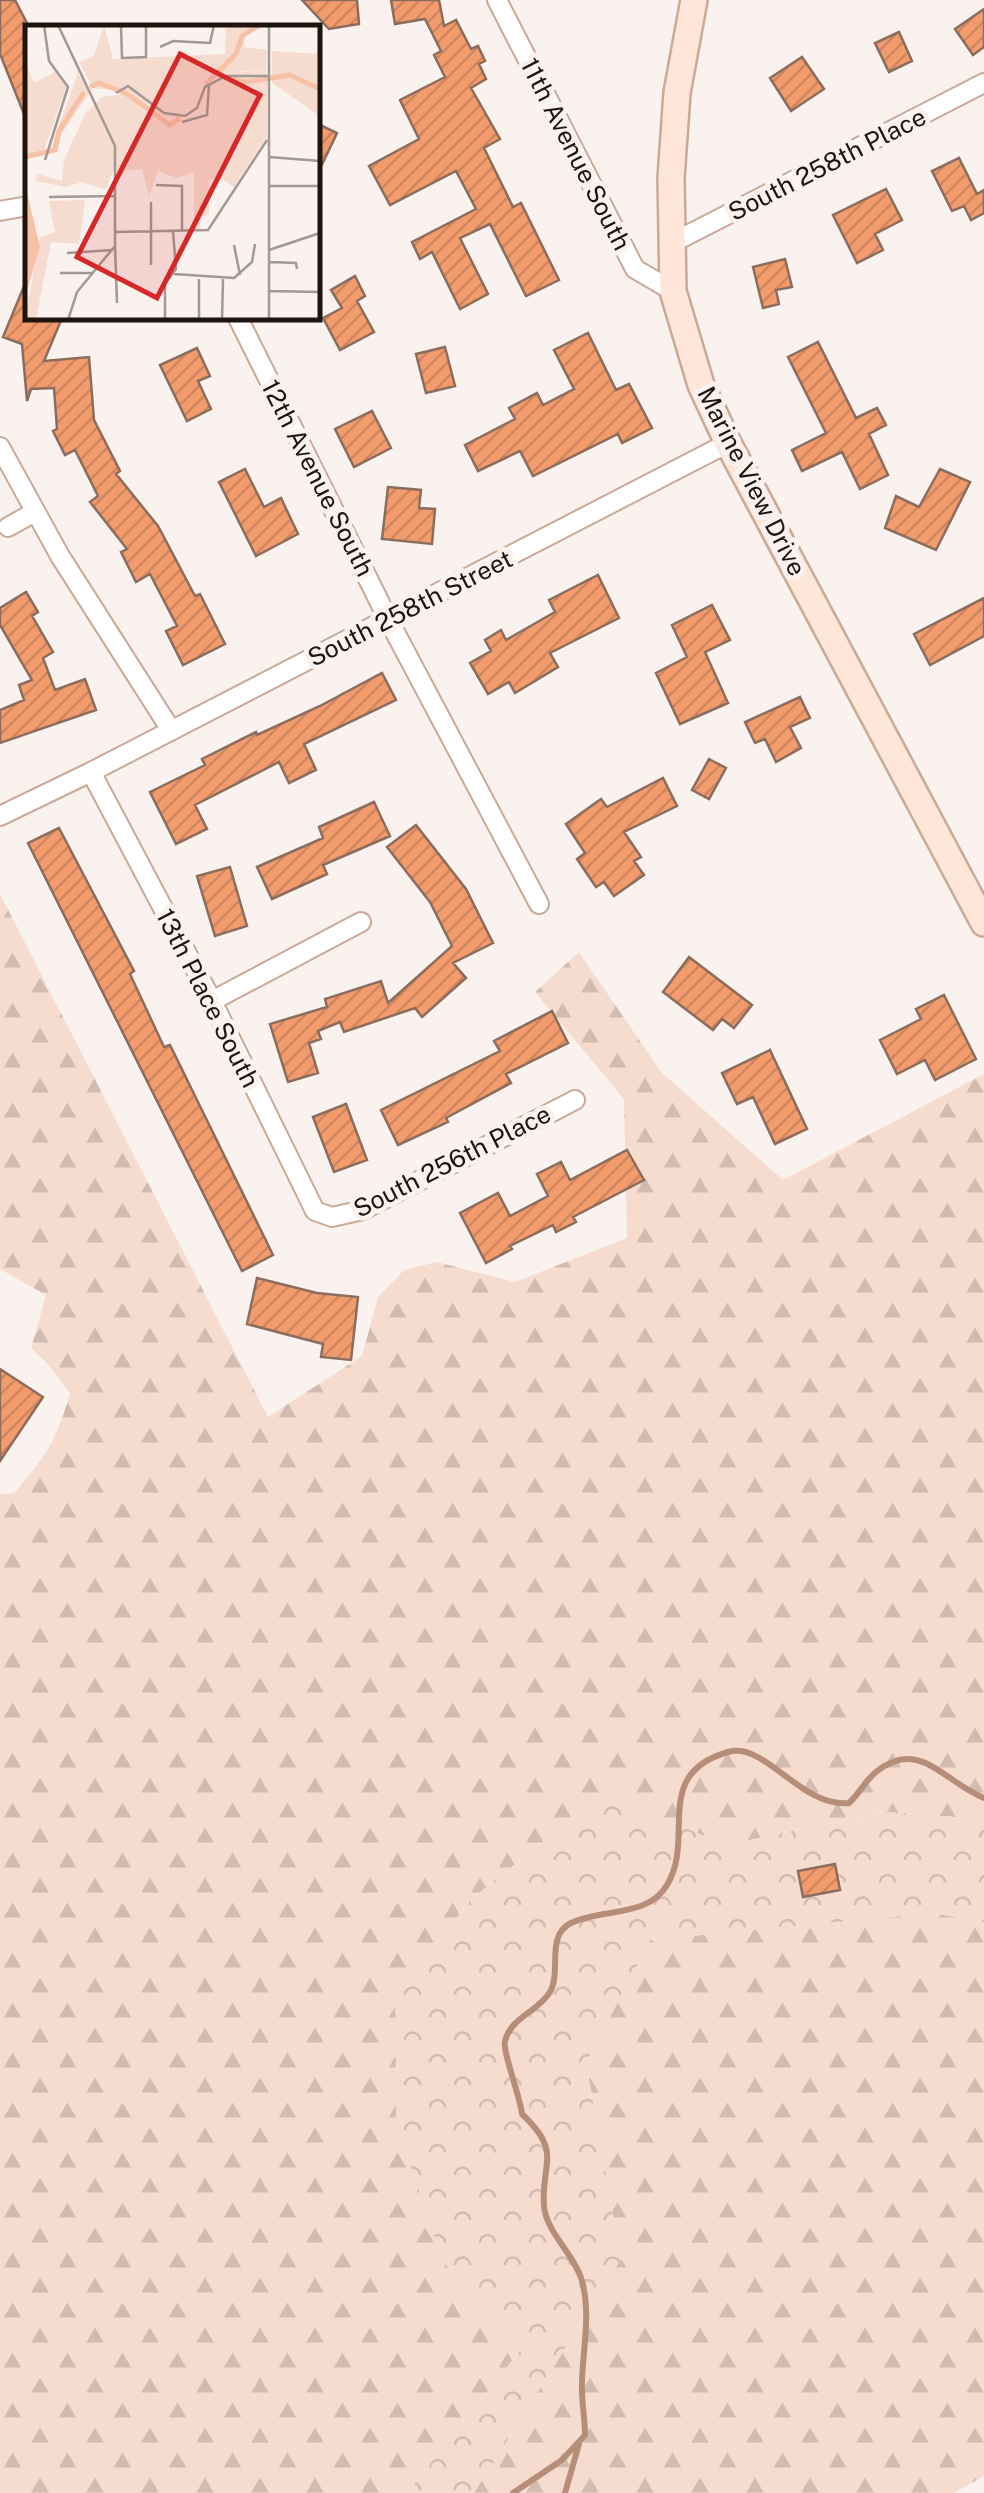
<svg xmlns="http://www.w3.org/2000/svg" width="984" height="2493" font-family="'Public Sans',sans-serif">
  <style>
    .forest { fill: url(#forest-firs) }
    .park { fill: url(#park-crowns) }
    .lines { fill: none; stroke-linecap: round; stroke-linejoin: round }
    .stream { stroke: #b68d78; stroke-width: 6 }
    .building { fill: url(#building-hatch); stroke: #8c6d5d; stroke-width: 2.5 }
    .street-casing { stroke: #cba997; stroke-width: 22 }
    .secondary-casing { stroke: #cba997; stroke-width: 30 }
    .street { stroke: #fff; stroke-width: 18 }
    .secondary { stroke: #ffe6d9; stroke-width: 25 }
    .labels { text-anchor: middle; stroke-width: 10; stroke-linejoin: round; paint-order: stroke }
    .street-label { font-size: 25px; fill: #1f130d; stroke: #faf2ef }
    .inset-river { fill: none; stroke: #f6c1a6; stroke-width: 5 }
    .inset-road { fill: none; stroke: #a29995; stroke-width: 2.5 }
    .view { fill: #d62828; fill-opacity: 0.15; stroke: #d62828; stroke-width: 5 }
    .inset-edge { fill: none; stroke: #1f130d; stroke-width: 5 }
  </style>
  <defs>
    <pattern id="forest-firs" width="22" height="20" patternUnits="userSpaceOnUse" patternTransform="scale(2.5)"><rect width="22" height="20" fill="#f6dccf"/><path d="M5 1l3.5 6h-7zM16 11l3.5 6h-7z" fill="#d2bcb1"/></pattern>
    <pattern id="park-crowns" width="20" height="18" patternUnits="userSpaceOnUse" patternTransform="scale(2.5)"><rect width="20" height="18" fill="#f6dccf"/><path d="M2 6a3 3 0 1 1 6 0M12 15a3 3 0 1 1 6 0" fill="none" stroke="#d2bcb1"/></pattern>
    <pattern id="building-hatch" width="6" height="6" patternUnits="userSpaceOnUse" patternTransform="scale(2.5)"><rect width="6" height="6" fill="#f29c6e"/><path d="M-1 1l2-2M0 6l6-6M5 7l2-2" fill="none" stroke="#cf865e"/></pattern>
  </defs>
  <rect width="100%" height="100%" fill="#faf2ef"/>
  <path class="forest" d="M0,894L268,1417L362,1356L378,1297L404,1270L437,1262L515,1282L627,1238L624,1099L535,992L579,952L661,1072L783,1180L984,1074V1819L884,1812L725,1845L604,1793L473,1898L395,1994L442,2260L522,2348L407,2493H0V1494L14,1493C46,1457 57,1439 70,1393L46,1362L31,1348L46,1295L0,1269Z
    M933,1913L984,1922V2476L954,2493H474L621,2259L586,2063L650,1940Z"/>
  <path class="park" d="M604,1793L725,1845L885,1812L984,1819V1922L933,1913L650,1940L586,2063L621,2259L474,2493H407L522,2348L442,2260L396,2122L395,1994L473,1898Z"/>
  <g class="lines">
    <path class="stream" d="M585,2435C585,2417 581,2399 582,2381C583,2348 591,2314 582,2281C575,2255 546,2232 544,2206C541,2161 563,2153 522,2114C520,2096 502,2050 505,2041C511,2017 538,2012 550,1992C562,1971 545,1936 571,1923C601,1908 648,1918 667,1885C696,1838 651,1774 728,1752C765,1741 801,1808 849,1803C859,1794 865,1781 876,1772C919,1737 944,1782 984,1798
      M513,2493L562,2460L585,2435
      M565,2493L579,2444"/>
  </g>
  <path class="building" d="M0,0H15L28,25V124L0,54Z
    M302,0H357L359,24L329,29Z
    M391,0H439L444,26L456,20L471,49L478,46L485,61L479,64L486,79L471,88L500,139L484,148L513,207L521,203L559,280L526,296L490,224L460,238L488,294L460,309L432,252L420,259L412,242L476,209L456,171L390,205L369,166L419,139L400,100L445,77L434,55L441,51L425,19L395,24Z
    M984,9V47L973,55L955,29Z
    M899,32L912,61L889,72L875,43Z
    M802,57L824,89L791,111L770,78Z
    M318,124L337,133L318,173Z
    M959,158L977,194L984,190V213L971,220L964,206L952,211L932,171Z
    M886,189L902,220L875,234L883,250L857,263L833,215Z
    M785,259L792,287L776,290L779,304L763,308L753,267Z
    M355,276L365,296L357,301L374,332L340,350L323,318L342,308L331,290Z
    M27,279L28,318H62L44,361L89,357L94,420L120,471L116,474L158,526L195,596L200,594L225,644L183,665L166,631L177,626L150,574L136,582L121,552L127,549L90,502L98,496L75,450L65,455L53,431L57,429L54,388L31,389L27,401L22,344L3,337Z
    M588,333L616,390L629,384L652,428L622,443L618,434L533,476L520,451L478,471L465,445L515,419L509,408L537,393L543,405L574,389L554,350Z
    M818,342L856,418L877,408L886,425L869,434L888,475L860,489L842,452L802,471L792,450L826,433L788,357Z
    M445,347L455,386L426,393L416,354Z
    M197,348L210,376L198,381L211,409L187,421L160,365Z
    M372,411L391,448L354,467L335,429Z
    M245,469L264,507L281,498L298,534L256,556L219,482Z
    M940,469L970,482L936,550L885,528L896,496L919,507Z
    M388,487L421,490L419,508L435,509L432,544L382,539Z
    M598,575L619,618L550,653L558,667L515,693L509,682L488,694L470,663L491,651L485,640L501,630L506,640L555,612L549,600Z
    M26,592L38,612L32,616L53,652L43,658L55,690L85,679L96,710L0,743V710L24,700L19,685L32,680L0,625V608Z
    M984,598V636L930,665L914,634Z
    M712,605L730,640L705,652L728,703L680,724L656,673L687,657L672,625Z
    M382,673L396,700L304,744L316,770L289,783L279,762L195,805L207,829L176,844L150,792L205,765L202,759L256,732L257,735L320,706Z
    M800,697L810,718L790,727L801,748L776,762L765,739L755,743L745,722Z
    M709,759L726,768L709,799L692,790Z
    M663,778L677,806L624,832L641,857L634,861L644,875L614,896L604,882L596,887L577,859L585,853L566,824L601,799L607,807Z
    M374,802L390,836L323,865L327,874L272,899L257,867L323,838L319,827Z
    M416,825L466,889L493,943L453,963L466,978L422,1017L415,1008L344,1032L340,1022L318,1031L321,1039L309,1043L318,1073L288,1082L270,1024L327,1007L325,999L381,981L388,1003L452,946L430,902L387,847Z
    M59,828L134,971L130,974L164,1047L170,1045L273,1255L242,1271L28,843Z
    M230,867L247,926L215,936L197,876Z
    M689,957L752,1005L734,1028L722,1019L713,1030L663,992Z
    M944,995L976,1059L935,1080L925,1060L897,1074L880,1040L921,1019L916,1009Z
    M552,1011L568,1043L506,1074L511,1083L446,1118L448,1122L398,1145L381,1110L500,1051L494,1041Z
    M770,1050L807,1129L775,1144L753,1097L737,1104L722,1073Z
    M346,1104L367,1160L334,1172L313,1117Z
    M627,1150L644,1180L573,1217L576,1222L556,1232L553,1225L510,1246L512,1249L486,1263L460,1213L498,1193L510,1216L548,1196L537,1174L561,1162L570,1180Z
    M257,1278L317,1293L358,1297L351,1360L321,1357L323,1344L247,1324Z
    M0,1369L43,1397L0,1461Z
    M835,1864L840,1890L803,1897L798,1871Z"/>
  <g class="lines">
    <defs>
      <path id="street" d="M497,0L635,269L673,291
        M0,211L28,206
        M670,244L984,83
        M238,318L388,619L539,904
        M0,447L60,556L171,730
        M8,527L35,512
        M91,772L212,1001L315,1211L332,1217L363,1210L575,1100
        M0,816L91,772L728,443
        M212,1001L361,922"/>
      <path id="secondary" d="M694,0L677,93L671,178L673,291L701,385L728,443L984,923"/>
    </defs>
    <use href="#street" class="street-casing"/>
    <use href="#secondary" class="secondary-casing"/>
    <use href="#street" class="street"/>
    <use href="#secondary" class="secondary"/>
  </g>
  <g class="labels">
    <g class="street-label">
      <text transform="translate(576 154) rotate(63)" y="9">11th Avenue South</text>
      <text transform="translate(827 164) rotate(-27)" y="9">South 258th Place</text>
      <text transform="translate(318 478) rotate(63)" y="9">12th Avenue South</text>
      <text transform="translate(752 481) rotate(63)" y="9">Marine View Drive</text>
      <text transform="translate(410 608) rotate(-27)" y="9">South 258th Street</text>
      <text transform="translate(208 998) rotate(63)" y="9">13th Place South</text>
      <text transform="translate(452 1161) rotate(-27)" y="9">South 256th Place</text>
    </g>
  </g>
  <g transform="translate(25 25)">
    <rect width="295" height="295" fill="#faf2ef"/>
    <path d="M79,0L88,34L200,29L201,0H243L220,10L219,22L242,25L241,45L215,46L175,63L160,88L108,57L94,55L89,65L68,63L54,37L69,30ZM247,26L295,29V91L247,58ZM1,40L9,58L32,46L41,62L18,129L0,134ZM51,45L65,67L24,128L52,51ZM208,51L242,53V111L209,162L193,151L184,156V189L175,193V204L169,205V147L152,153L133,146L124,171L117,144L88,147L80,165L57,157L41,162L10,156L13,149L37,156L39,135L60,89L77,72L108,68L158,102L187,60ZM60,175L54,219L26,217L11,295H0L15,212L30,207L24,176Z" fill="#f6dccf"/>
    <path d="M241,45L242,53L208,51L187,60L183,94L157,102L108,68L89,65L93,55L108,57L160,88L175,63L201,48Z" fill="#f6dccf"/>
    <path d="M0,159L15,222L0,272Z" fill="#f6c1a6"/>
    <path class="inset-river" d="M204,53L220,57L265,50L295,64M181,59L211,29L217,11L234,0M65,62L74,58L102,69L145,100L155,93M0,132L30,125L34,106L59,67"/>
    <path class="inset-road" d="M19,0L24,36M33,0L90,121V221L52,267L43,295M96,0L97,33L121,32V0M135,22L148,16L185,18L189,0M91,68L103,61L139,88L160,91L172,83L180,62L201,51H244M157,97L182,90L184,60M244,132L295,136M20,135L43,62L24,36M131,160L157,161V206M244,161H295M24,172L91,171M126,177V240M91,207L183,205L242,115M209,220L215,250M90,221L92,278M244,225L295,208M42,228L88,225M244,237L271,238L272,244M35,248H67M149,249L209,253L227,237L230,219M174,254V295M244,266L295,267M140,295V259L151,244L148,206M197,295L198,254M244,295V0"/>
    <path class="view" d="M155,29L235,70L132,273L52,232Z"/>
    <rect width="295" height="295" class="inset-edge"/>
  </g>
</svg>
